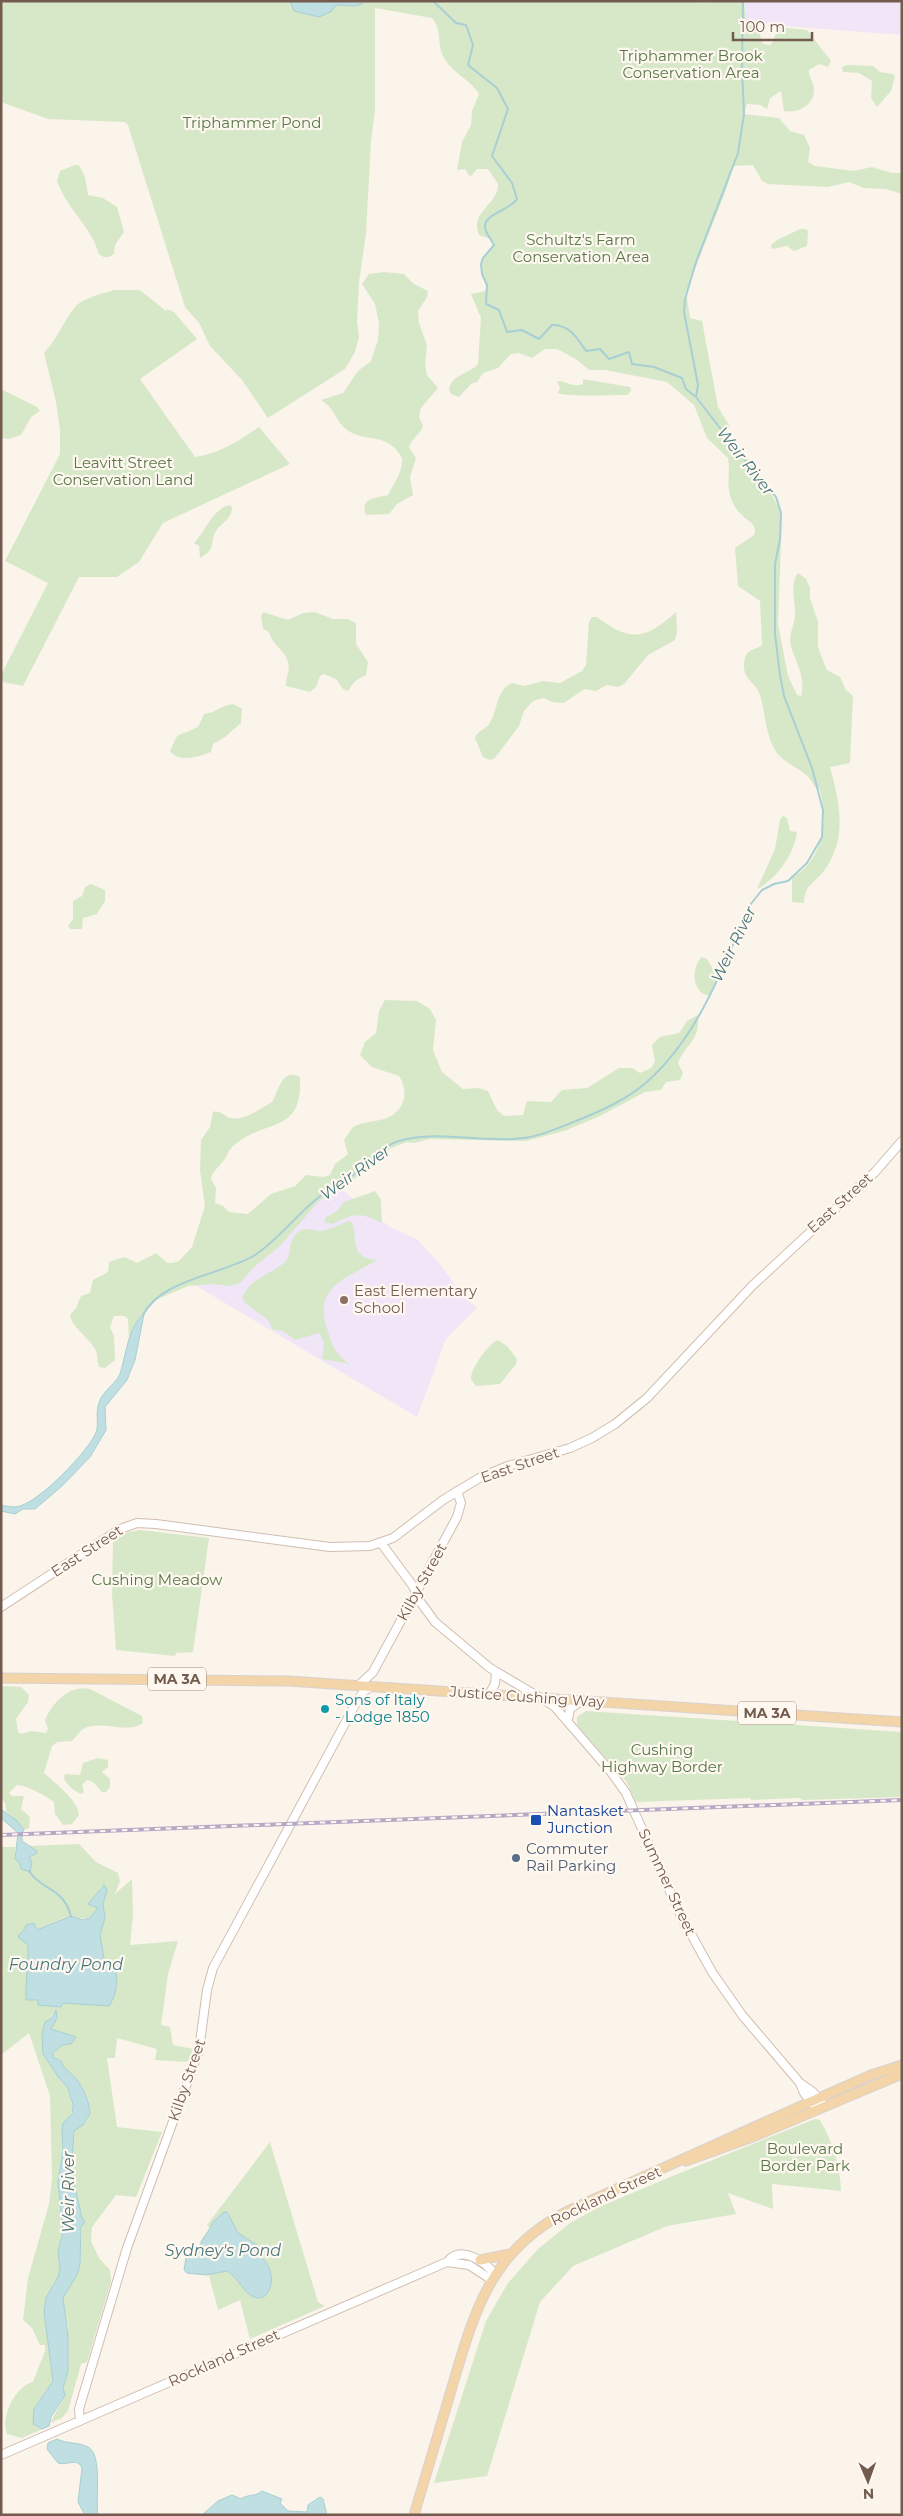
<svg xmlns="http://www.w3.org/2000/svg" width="903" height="2516" font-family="Montserrat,sans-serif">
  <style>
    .education { fill: #f1e6f8 }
    .green { fill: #d7e8c9; fill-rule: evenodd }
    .water { fill: #c0dfe3; stroke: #a7cfd4 }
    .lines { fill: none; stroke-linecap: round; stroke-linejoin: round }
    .stream { stroke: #a7cfd4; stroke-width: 2 }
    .secondary-casing { stroke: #d1beb1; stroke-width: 10 }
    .primary-casing { stroke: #d8d1ce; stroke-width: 11 }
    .secondary { stroke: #fff; stroke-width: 8 }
    .primary { stroke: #f3d5a9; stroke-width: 9 }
    .rail-casing { stroke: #b7a8c5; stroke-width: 4 }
    .rail { stroke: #fef8f0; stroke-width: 2; stroke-dasharray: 5.5; stroke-linecap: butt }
    .education-dot { fill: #8d6e63; stroke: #fef8f0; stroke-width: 2 }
    .culture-dot { fill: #0f9aa8; stroke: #fef8f0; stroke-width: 2 }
    .transit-dot { fill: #1a4fb4; stroke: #fef8f0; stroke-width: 2 }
    .service-dot { fill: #5c6f8a; stroke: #fef8f0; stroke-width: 2 }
    .labels { text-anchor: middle; stroke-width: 4.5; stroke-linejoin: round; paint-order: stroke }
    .shield { fill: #fef8f0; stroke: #9d8a7f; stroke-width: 1 }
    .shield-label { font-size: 14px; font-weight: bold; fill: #745b4f }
    .park-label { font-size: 15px; fill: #587848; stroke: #fef8f0 }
    .street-label { font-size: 15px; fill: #745b4f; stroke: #fef8f0 }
    .education-label { font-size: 15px; fill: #785e54; stroke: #fef8f0; text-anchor: start }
    .culture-label { font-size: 15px; fill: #0d838f; stroke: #fef8f0; text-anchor: start }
    .transit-label { font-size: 15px; fill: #164399; stroke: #fef8f0; text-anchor: start }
    .service-label { font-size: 15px; fill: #4e5e75; stroke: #fef8f0; text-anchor: start }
    .water-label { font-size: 16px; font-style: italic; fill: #47777e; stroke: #fef8f0 }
  </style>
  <rect width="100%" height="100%" fill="#fbf4ea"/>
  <path class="education" d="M745,1H902V35L746,23Z
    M333,1183L390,1227L418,1240L440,1264L462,1295L477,1308L446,1339L417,1417L193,1284L312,1208Z"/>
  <path class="green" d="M1,1H290L294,11L328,12L336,5L355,6L362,4V1H702L704,4L705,1H744L747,26L757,25L763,44L770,45L773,42L778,27L807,30L831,61L828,67L819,64L809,70C808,77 814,82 814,89C815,105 798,114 784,111L781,91L770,98L767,109L761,105L747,104L744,114L779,118L790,131L804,135L810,148L808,162L815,166L854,171L872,167L892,173H902V194L886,189L864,188L849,182L828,187L768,184L762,181L753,165L734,166L738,151L726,190L684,297H687L690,318L702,321L718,407L730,427L724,429L739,446L772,495L782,514L778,624L788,676L797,695L801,696C806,677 796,664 791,646C788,635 794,627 795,616C796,603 789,584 798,573L806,579L810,588V598L818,622V647L825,666L827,670L840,677L846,690L853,696L850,763L830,767C840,803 848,840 823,872C812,885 805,885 804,903L792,902V878C823,860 828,822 820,790C812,786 812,779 805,774C795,766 781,761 775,750C766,736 765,711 760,695C754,679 740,680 745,658C748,648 756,650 762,645L760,601L738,586L735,548L754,535C758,522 747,522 741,514C737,511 734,505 732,501C725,484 731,474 728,458L707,438L694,405L667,382L605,370H589L576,359L557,349H545L532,358L519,353L511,354L498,368L483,373L477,382L471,384L459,397L451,394L449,389C453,373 468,375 478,364L481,318L471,294L486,291C488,281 480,273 481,262L494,245L491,239L479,235C469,212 499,204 498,184L488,169H477L470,177L465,169L457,170L462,142L471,125L472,111L479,94C470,79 450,72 443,56C437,43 442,30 432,18L375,8V110L371,141L366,234L359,282L357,322L359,337L355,352L345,369L268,418L242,380L210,346L199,323L185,307L128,125L125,122L48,119L1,102Z
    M847,65L873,66L880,72L893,74L895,77L891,91L877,107L871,98L872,81L859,73L843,72L842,67Z
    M75,165H79L85,177L88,195L103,198L117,207L124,232L115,245L114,254C110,257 105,259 100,255C97,252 96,245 94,241C83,220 65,204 57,181L60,171Z
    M800,229H806L808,231L807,246L794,251L787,246L772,249L771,245L777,240Z
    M384,272L404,274L414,284L428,291L427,297L418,311L419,323L427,345L425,365L427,375L438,388L421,408L419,417L423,426C420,435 412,438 409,447L416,458L410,477L413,495L397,504L389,514L366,515C359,497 377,498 388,495C394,482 403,472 402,458C387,430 364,444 346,429C334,419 336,409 321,400L343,393L358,371L371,361L378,340L379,323L375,304L362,284L369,274Z
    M115,290H140L166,311L167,309L174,312L197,339L140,379L195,457C219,454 239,441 259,427L290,464L163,523L139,562L117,577H79L23,686L3,682L1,675L48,583L5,561L60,454V430L56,402L44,353C57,339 63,322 75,307C83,298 104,293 115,290Z
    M583,379L630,387L631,391L627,395C615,395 565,397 558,393L560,388L557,381C567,381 572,388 583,384Z
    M1,389L37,407L40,411L31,417L21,435L9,439L1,438Z
    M230,505L232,507C232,520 221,522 215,533C209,545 217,548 200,558L199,546L194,543C205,532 213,508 230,505Z
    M263,612L288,620L303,613L315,612L333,619H347L356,623V644L368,662L366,675L355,681L348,691L343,689L336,679L324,674L320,676L316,687L310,692L286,686C285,678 291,670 288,662C285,650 272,645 269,632L263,629L261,616Z
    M676,612L677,632L675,640L648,655L624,684L618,687L607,685L596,691L584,689L564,703L552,702L543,698L533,701L524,711L519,726L495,758L490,760L483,757L475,738C478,730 485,730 489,724C498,711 496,689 512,683L524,686L543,681L560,683L582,671L586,665L589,622L592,617H597C631,643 646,639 676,612Z
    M233,704L242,709L241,723L225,737L213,744L211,752C198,757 179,763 170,751L177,736L198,727L204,714C215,713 222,705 233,704Z
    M783,816L787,818L790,831L797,832C795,853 776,880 757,889L775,849L780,820Z
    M91,884L105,890V901L97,914L83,918L82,929H71L68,926L73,919V901L82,896L85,887Z
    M702,957L707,959L714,971L720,972L709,996C691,992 691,967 702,957Z
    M385,1000L417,1001L430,1009L436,1020L433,1050L442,1072L463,1089L479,1088L488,1091L497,1110L504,1116L523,1115L527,1101L551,1102L562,1090L587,1088L619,1068H632L640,1073L651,1068L655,1062L652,1045L660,1037L679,1033L687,1021L698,1015C700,1042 686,1043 678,1063L683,1073L680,1080L666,1082L661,1090L645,1092L598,1117L564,1131L526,1141L429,1139L414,1143L407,1142L391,1148L357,1177L319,1201L280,1246L254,1267L240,1283L230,1286L212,1284L188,1286L153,1301L136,1323L129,1343L128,1319L124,1316H114L110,1327L114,1336L115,1360L105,1368L99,1367C97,1361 98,1356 96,1351C90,1337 72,1329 70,1315L76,1308L81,1296L90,1293L93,1280L108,1272L109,1262L124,1257L137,1263L156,1253L167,1263H172L179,1261L192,1247L205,1206L200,1171L201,1140L210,1127L213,1112C221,1110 223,1116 231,1118C242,1122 262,1108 272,1102C278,1093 282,1066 300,1077C303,1136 265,1117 232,1147C228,1151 227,1156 224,1160C221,1165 215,1169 212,1175L211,1179L216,1188L215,1203L223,1206L229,1212L248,1214L271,1194L295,1186L306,1175L323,1177L330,1175L335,1164L348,1154L344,1140L353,1127C363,1122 373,1122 384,1119C404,1113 410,1092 399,1076L372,1067L360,1055L365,1042L376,1033L379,1011Z
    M375,1191L381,1200L382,1223C360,1212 354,1213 333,1224L324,1222L326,1217L336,1212L344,1202Z
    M348,1221L352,1222C358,1242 350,1258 377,1260C346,1279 313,1286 327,1329C332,1345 335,1354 350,1364L322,1359L324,1342L319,1333L295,1340L283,1331L272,1329L268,1320L245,1303L242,1298C249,1278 272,1274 285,1262C293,1254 286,1239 300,1231C308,1226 317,1233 326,1230C333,1228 341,1224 348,1221Z
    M498,1340L507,1346L517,1359L516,1364L500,1384L476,1386L471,1379C471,1368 488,1344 498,1340Z
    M140,1530L209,1538L193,1652L176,1653L175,1656L116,1650L112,1595L113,1540L128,1532Z
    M1,1686L21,1687L29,1695L28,1702L16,1719L18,1732L21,1734L31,1731L46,1733L48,1729L45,1720C52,1703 70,1684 90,1689L142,1716L143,1723C125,1735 102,1719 83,1729C79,1732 76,1737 72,1741L57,1742L52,1746L44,1773C55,1783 78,1800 79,1815L72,1824L63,1825L55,1814L54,1802C46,1796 26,1785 17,1785L9,1793L12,1796H24L21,1809L30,1817L29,1828L24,1830L6,1811L5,1803L1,1798Z
    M586,1711L902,1732V1797L803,1800L799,1798L751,1800L750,1798L636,1802L626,1781L577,1725V1717Z
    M98,1758L108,1760V1767L102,1772L110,1779V1787L106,1792H102L93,1782L87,1780L82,1785L84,1792L82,1794C75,1792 67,1785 64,1779L65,1774L80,1775L83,1763Z
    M79,1844L96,1862L118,1873L120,1881L115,1894L132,1879L133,1915L130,1945L178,1941L168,1974L161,2025L170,2027L173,2045L193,2049L188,2062L155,2060L157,2049L117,2038L115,2058H107L117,2127L162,2132L136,2197L116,2195L92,2227L91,2241L99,2258L110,2270L111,2282L87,2362L81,2364L68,2411L62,2418L50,2423L63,2399L64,2383L68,2371V2327L63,2311V2298L77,2275L80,2264L82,2225L70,2163L74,2131C77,2128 80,2127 83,2125C97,2112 86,2090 76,2079C70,2072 64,2070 61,2061L53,2057L52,2054L62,2044H71L76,2037L51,2029L54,2012L42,2034L43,2054L59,2078L68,2088L73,2109L62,2131L63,2151L58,2182L63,2232L58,2251L60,2269L58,2277L52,2286L50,2348L53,2381L44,2397L39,2400L35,2426L42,2429L22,2438L7,2434C0,2418 15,2386 33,2382L45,2351V2345H40L32,2328L23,2320L28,2278L49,2204L52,2178L50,2096L29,2033L1,2055V1847H15V1859L37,1853L29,1846ZM104,1885L107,1890L103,1904L105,1918L100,1935L105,1964L63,2003L61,2007L38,2005V2000L26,1983L29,1973L28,1945L19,1935C27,1928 35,1932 45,1928C53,1924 60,1917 70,1917C82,1916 88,1925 98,1910L95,1906L100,1888Z
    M815,2119L820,2120C833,2143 840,2164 841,2191L772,2184L773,2209L728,2193L736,2214L667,2226L573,2266L540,2302L487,2476L434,2483L486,2321L508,2283L538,2249L570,2223L599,2207L675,2175Z
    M270,2142L318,2302L325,2306L250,2339L240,2300L218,2310L200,2241L210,2228L207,2225Z"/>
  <path class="water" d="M290,1H362V4L355,6L336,5L332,11L319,17L294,11Z
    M144,1314L135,1360L127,1380L105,1407L106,1430L90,1457L62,1486L35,1509H23L15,1514L1,1511V1505C7,1506 14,1508 20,1506C41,1500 85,1454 95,1435C101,1423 93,1413 101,1398C106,1389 116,1383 120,1374C126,1355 128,1327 144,1314Z
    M1,1809L17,1821L24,1830L22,1833V1841L37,1851V1853L29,1857L32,1862L30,1872L21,1869L20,1864L15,1859L18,1833L1,1818Z
    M104,1885L107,1890L103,1904L105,1918L100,1935L105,1964L112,1965C121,1975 116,1996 109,2006L63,2003L61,2007L38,2005V2000H26C25,1981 29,1964 28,1945L18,1937C20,1932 25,1931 26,1925L34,1923L37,1930L71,1916L83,1920L90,1918L98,1908L88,1904Z
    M56,2010L57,2018L51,2029L76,2037L71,2044C56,2045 62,2048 53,2052V2057L61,2061C64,2070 71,2072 77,2080C84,2089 90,2103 90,2114L83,2125L74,2131L71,2170L82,2218L85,2222L81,2227L80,2264L77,2275L63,2298L68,2336V2371L63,2388L65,2395L51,2417L49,2426L42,2429L33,2424L34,2409L53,2381L44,2312L46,2298L58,2277L60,2269L58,2251L63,2232L58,2182L63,2151L62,2131L63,2123L72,2114L73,2105L68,2088L59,2078L43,2054L42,2034L45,2022L52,2018Z
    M224,2212H227L238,2233L257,2245V2252C262,2258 268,2263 270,2271C274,2281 269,2303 254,2297C243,2293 240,2279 227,2271L206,2275L187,2273L184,2270L186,2258L200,2245L214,2221Z
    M57,2439C67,2444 78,2442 88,2447C103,2455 95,2499 98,2515H85L78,2502L82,2468C77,2457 68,2466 58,2463L47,2449L48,2443Z
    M262,2491L282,2499L280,2503L288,2511L307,2512L308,2505L320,2497L323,2499L327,2515H202L218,2501L232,2495L241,2499C247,2494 256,2497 262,2491Z"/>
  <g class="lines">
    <path class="stream" d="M433,1L456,23L466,25L473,45L468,65L497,88L508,109L492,156L512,183L517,199C510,211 479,214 486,231C488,236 492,241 494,245L483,258L481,264L482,274L487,285L486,304L499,310L507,332L522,330L539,339L552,325C569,324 578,339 586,351L600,349L609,359L629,352L632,364L654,367L682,378L686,389L696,397
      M143,1315C161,1279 222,1275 255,1255C279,1239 296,1215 319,1197C331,1188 346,1181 358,1171C371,1160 382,1146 399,1141C440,1129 483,1144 524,1138C542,1136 560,1127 576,1121C601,1111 628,1099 648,1081C699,1035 723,967 750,905L762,890L774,884L788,881L807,863L822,837L823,810L812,768L784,696L780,675L775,634V564L780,539L781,513L776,497L754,472L696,397L698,385L684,312L685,299L696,262L738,153L744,114L742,68L743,1
      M29,1871C43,1892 64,1887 71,1917"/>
    <defs>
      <path id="secondary" d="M381,1543L413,1586L419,1600L435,1622L490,1668L554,1706L611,1772L626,1793L680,1914L712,1972L742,2015L800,2083L804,2093L817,2109
        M1,1607L120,1529L137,1523L156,1524L330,1547L370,1546L393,1538L443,1500L481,1477L508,1466L570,1448L592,1438L615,1424L647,1398L752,1286L875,1172L902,1141
        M359,1685L373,1672L457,1517L461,1503L457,1491
        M489,1694L495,1684L496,1672
        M568,1720L570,1709L581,1701
        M800,2083L813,2092L824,2106
        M447,2262L469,2265L492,2280
        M80,2421L79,2409L127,2248L199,2050L207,1990L213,1968L357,1701L364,1691L373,1686
        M1,2455L447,2262C461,2244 485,2262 495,2274"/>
      <path id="primary" d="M1,1678L288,1681L902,1722
        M686,2161L755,2136L902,2074
        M480,2260L510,2254
        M414,2515C426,2474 438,2434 450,2394C474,2313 489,2249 572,2209L801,2106L871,2075L902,2065"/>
    </defs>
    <use href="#secondary" class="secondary-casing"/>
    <use href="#primary" class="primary-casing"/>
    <use href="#secondary" class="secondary"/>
    <use href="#primary" class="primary"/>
    <defs>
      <path id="rail" d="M1,1835L902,1800"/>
    </defs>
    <use href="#rail" class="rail-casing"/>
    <use href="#rail" class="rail"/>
  </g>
  <circle class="education-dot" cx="344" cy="1300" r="5"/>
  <circle class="culture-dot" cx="325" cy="1709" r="5"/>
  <rect class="transit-dot" x="530" y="1814" width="12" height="12" rx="2.5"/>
  <circle class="service-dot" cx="516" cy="1858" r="5"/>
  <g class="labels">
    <g class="shield">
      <rect x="148" y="1667.5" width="58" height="23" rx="4"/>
      <rect x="738" y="1701.5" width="58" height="23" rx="4"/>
    </g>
    <g class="shield-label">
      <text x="177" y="1684">MA 3A</text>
      <text x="767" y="1718">MA 3A</text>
    </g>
    <g class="park-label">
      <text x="691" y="61">Triphammer Brook<tspan x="691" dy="17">Conservation Area</tspan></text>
      <text x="252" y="128">Triphammer Pond</text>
      <text x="581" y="245">Schultz's Farm<tspan x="581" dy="17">Conservation Area</tspan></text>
      <text x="123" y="468">Leavitt Street<tspan x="123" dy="17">Conservation Land</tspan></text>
      <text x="157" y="1585">Cushing Meadow</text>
      <text x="662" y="1755">Cushing<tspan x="662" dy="17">Highway Border</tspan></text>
      <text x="805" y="2154">Boulevard<tspan x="805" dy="17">Border Park</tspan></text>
    </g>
    <g class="street-label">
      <text transform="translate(840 1203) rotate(-42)" y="5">East Street</text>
      <text transform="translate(520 1465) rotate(-19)" y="5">East Street</text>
      <text transform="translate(87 1551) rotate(-33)" y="5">East Street</text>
      <text transform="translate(422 1582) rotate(-61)" y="5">Kilby Street</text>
      <text transform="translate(527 1697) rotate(4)" y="5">Justice Cushing Way</text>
      <text transform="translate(667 1882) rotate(65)" y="5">Summer Street</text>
      <text transform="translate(187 2080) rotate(-71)" y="5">Kilby Street</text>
      <text transform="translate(606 2196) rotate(-25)" y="5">Rockland Street</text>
      <text transform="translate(224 2358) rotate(-24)" y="5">Rockland Street</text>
    </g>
    <g class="education-label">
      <text x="354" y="1296">East Elementary<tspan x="354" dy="17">School</tspan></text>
    </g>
    <g class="culture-label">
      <text x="335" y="1705">Sons of Italy<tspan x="335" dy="17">- Lodge 1850</tspan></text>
    </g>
    <g class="transit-label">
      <text x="547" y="1816">Nantasket<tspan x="547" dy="17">Junction</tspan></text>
    </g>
    <g class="service-label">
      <text x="526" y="1854">Commuter<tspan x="526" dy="17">Rail Parking</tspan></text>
    </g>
    <g class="water-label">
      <text transform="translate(746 461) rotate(52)" y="6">Weir River</text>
      <text transform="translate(733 944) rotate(-64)" y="6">Weir River</text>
      <text transform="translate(355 1172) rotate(-36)" y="6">Weir River</text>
      <text x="66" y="1970">Foundry Pond</text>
      <text transform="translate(68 2192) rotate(-90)" y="6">Weir River</text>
      <text x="223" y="2256">Sydney's Pond</text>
    </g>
  </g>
  <rect width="903" height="2516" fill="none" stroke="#745b4f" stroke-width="5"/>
  <g transform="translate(868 2481) rotate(178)" stroke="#fef8f0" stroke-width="4" paint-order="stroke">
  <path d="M0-4L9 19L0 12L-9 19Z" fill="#745b4f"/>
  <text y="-8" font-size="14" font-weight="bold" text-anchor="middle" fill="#745b4f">N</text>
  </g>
  <path d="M733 32v8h79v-8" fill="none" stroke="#745b4f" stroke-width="2.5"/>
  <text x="740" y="32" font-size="15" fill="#745b4f" stroke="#fef8f0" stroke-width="4" paint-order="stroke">100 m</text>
</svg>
